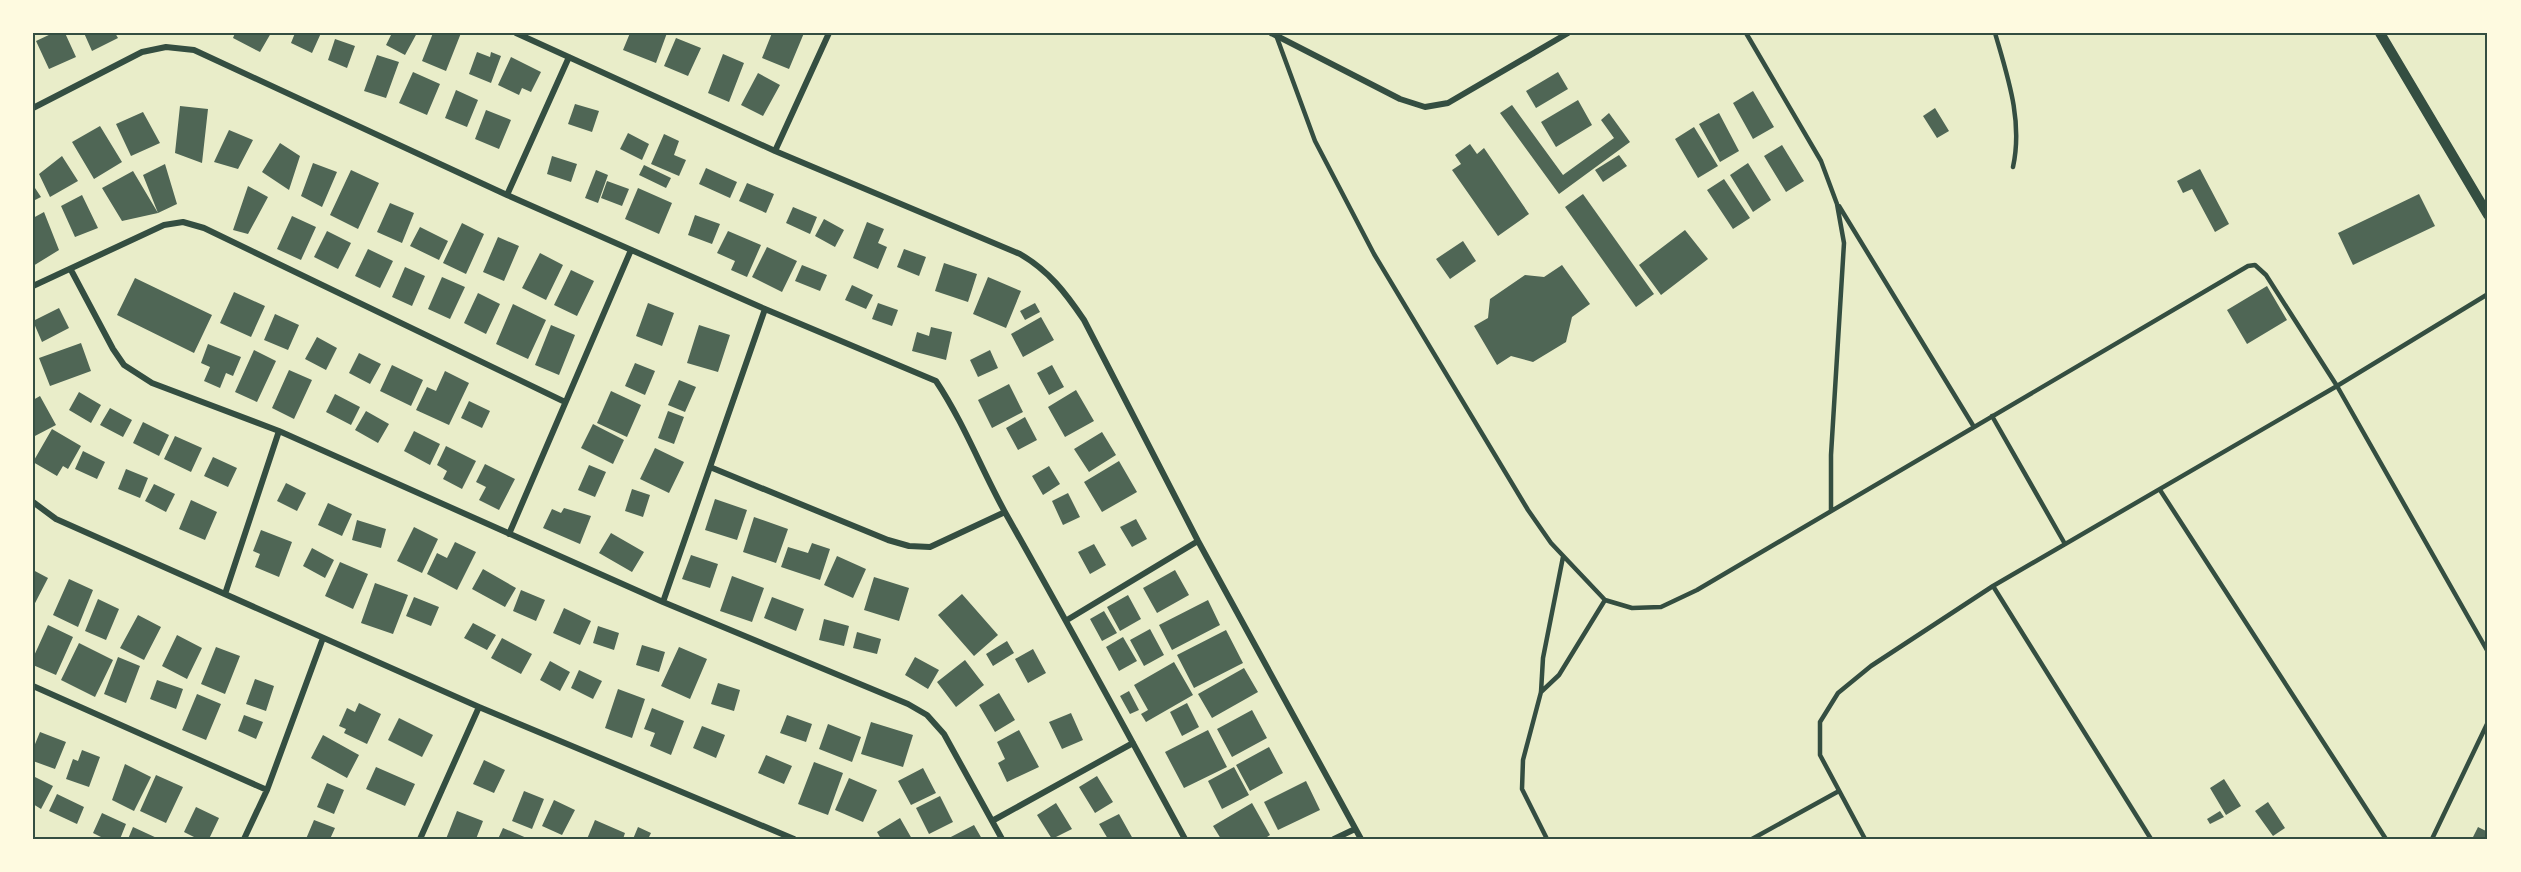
<svg xmlns="http://www.w3.org/2000/svg" width="2521" height="872" font-family="Karla,sans-serif">
  <style>
    .building { fill: #4f6655 }
    .lines { fill: none; stroke-linecap: round; stroke-linejoin: round }
    .service { stroke: #344e41; stroke-width: 4.5 }
    .minor { stroke: #344e41; stroke-width: 6 }
    .tertiary { stroke: #344e41; stroke-width: 10 }
    .neatline { fill: none; stroke: #344e41; stroke-width: 2 }
  </style>
  <rect width="100%" height="100%" fill="#e9edc9"/>
  <path class="building" d="M53,33H65L76,57L49,69L36,41Z
    M84,33H115L118,38L92,51Z
    M235,33H271L260,52L233,38Z
    M295,33H321L312,53L291,43Z
    M392,33H417L405,55L386,45Z
    M433,33H461L446,71L422,61Z
    M630,33H667L656,63L623,50Z
    M772,33H804L789,69L762,58Z
    M676,38L701,48L688,76L664,66Z
    M335,39L355,46L347,68L328,60Z
    M477,52L490,57L491,52L501,56L491,83L469,74Z
    M723,54L744,63L729,102L708,93Z
    M377,55L399,62L386,98L364,91Z
    M511,57L541,72L531,92L522,88L519,95L498,85Z
    M413,72L440,84L427,115L399,103Z
    M1558,72L1568,89L1536,108L1526,91Z
    M758,73L780,85L763,116L741,105Z
    M456,90L478,100L467,127L445,118Z
    M1753,91L1774,127L1753,139L1733,103Z
    M1578,100L1592,125L1556,147L1541,122Z
    M575,104L599,111L592,132L568,124Z
    M1512,105L1563,175L1614,138L1601,120L1609,113L1630,142L1559,194L1500,113Z
    M180,106L208,109L202,163L175,153Z
    M1935,108L1949,131L1937,138L1923,116Z
    M486,110L511,120L499,149L475,139Z
    M143,112L160,143L131,156L116,124Z
    M1719,113L1739,151L1720,162L1699,124Z
    M100,126L122,162L94,179L72,142Z
    M1694,127L1718,166L1698,178L1675,139Z
    M229,130L253,140L238,169L214,162Z
    M628,133L649,144L642,160L620,149Z
    M664,134L679,141L674,155L686,160L679,176L651,164Z
    M280,143L300,156L289,190L262,172Z
    M1470,144L1477,154L1484,148L1529,214L1498,236L1452,170L1461,164L1455,155Z
    M1782,145L1804,181L1786,192L1764,156Z
    M1619,155L1627,166L1603,182L1595,170Z
    M62,156L78,181L50,197L39,174Z
    M552,156L577,164L571,182L547,174Z
    M313,163L337,172L322,207L301,196Z
    M1748,163L1771,200L1753,212L1730,175Z
    M165,164L177,204L158,213L122,221L102,188L133,171L158,213L143,175Z
    M644,165L671,178L666,188L639,175Z
    M706,168L737,182L730,198L699,184Z
    M2200,169L2229,224L2215,232L2192,189L2183,193L2177,181Z
    M351,170L379,183L358,229L330,215Z
    M596,170L608,175L598,203L585,198Z
    M1724,179L1750,218L1733,229L1707,190Z
    M607,181L629,189L622,206L601,198Z
    M747,183L774,194L766,213L739,201Z
    M33,185L41,197L33,201Z
    M248,186L268,197L248,234L233,230Z
    M638,188L672,203L659,234L625,219Z
    M1583,194L1654,294L1636,307L1565,207Z
    M2419,194L2435,226L2353,265L2338,233Z
    M82,195L98,228L75,237L61,206Z
    M390,203L414,213L402,243L377,232Z
    M793,207L817,217L810,234L786,223Z
    M44,212L59,250L33,266V218Z
    M695,215L720,224L712,244L688,235Z
    M292,216L316,227L301,260L277,249Z
    M824,219L844,230L835,247L815,236Z
    M867,222L884,229L878,243L887,247L878,269L853,258Z
    M462,223L484,234L466,274L443,263Z
    M420,227L448,241L439,260L410,246Z
    M1685,230L1708,259L1661,295L1639,265Z
    M327,231L351,243L338,269L314,257Z
    M728,231L761,245L747,277L731,270L735,261L717,253Z
    M498,237L519,246L504,281L483,272Z
    M1463,241L1476,261L1450,279L1436,259Z
    M767,247L797,261L782,292L752,277Z
    M368,249L393,261L380,288L355,276Z
    M904,249L926,257L919,276L897,267Z
    M540,253L563,265L546,300L522,288Z
    M944,263L977,274L968,302L935,291Z
    M802,265L827,275L820,291L795,281Z
    M1562,265L1590,304L1572,317L1566,342L1533,362L1511,356L1497,365L1474,326L1488,318L1490,299L1525,275L1544,277Z
    M405,267L425,276L412,306L392,297Z
    M571,270L594,281L577,316L554,305Z
    M442,277L465,287L450,319L428,309Z
    M988,277L1021,291L1006,328L973,314Z
    M135,278L212,315L194,353L117,315Z
    M852,285L873,295L866,309L845,300Z
    M2267,286L2287,320L2247,344L2227,310Z
    M234,292L265,306L251,337L220,323Z
    M478,293L500,304L486,334L464,323Z
    M648,303L674,313L662,346L636,336Z
    M878,303L898,310L892,326L872,319Z
    M1035,303L1040,312L1025,320L1020,311Z
    M513,304L546,320L528,359L496,344Z
    M59,308L69,328L42,342L33,321Z
    M275,314L299,325L288,350L264,340Z
    M1041,317L1054,340L1023,357L1011,334Z
    M551,325L575,335L559,375L535,365Z
    M699,325L730,335L718,372L687,363Z
    M931,327L952,332L946,360L912,351L917,332L929,336Z
    M317,337L337,348L326,370L305,359Z
    M81,343L91,371L50,386L39,358Z
    M208,344L241,357L233,376L226,373L220,388L204,381L210,367L201,363Z
    M254,350L276,361L257,402L235,392Z
    M990,350L998,368L978,377L970,360Z
    M359,353L381,364L370,384L349,373Z
    M635,363L655,371L645,395L625,386Z
    M392,365L423,380L411,406L380,391Z
    M1052,365L1064,387L1049,395L1037,373Z
    M289,370L312,380L294,419L272,408Z
    M445,371L469,383L449,425L416,410L427,387L436,391Z
    M679,380L696,387L685,412L668,405Z
    M1009,384L1023,412L992,428L978,400Z
    M1076,390L1094,421L1065,437L1048,407Z
    M611,391L641,405L627,437L597,423Z
    M79,392L101,405L91,423L69,410Z
    M335,394L360,407L351,425L326,412Z
    M40,396L56,425L33,437V400Z
    M469,401L490,411L482,428L461,418Z
    M110,408L132,420L123,437L100,425Z
    M366,411L389,424L378,443L355,430Z
    M668,411L684,417L674,444L658,438Z
    M1025,417L1037,440L1018,450L1006,428Z
    M143,422L169,435L159,456L133,443Z
    M593,424L624,440L613,464L581,448Z
    M52,429L81,446L68,469L63,466L57,476L33,462Z
    M414,431L440,444L430,465L404,451Z
    M1102,432L1116,455L1089,472L1074,449Z
    M175,436L202,448L191,472L164,459Z
    M446,446L476,461L462,489L443,479L447,471L437,465Z
    M655,448L684,462L669,493L640,479Z
    M83,451L105,462L97,479L75,469Z
    M213,457L237,468L228,487L204,476Z
    M1119,461L1137,492L1102,512L1084,482Z
    M485,464L515,479L499,510L479,500L486,487L476,482Z
    M589,465L606,472L595,497L578,490Z
    M1049,466L1060,484L1043,495L1032,476Z
    M126,469L148,478L140,498L118,489Z
    M286,483L306,493L297,511L277,501Z
    M154,484L175,494L166,512L145,501Z
    M632,489L650,495L643,517L625,511Z
    M1068,493L1080,517L1063,525L1052,501Z
    M715,499L747,510L737,540L705,530Z
    M191,500L217,512L205,540L179,529Z
    M328,503L352,514L342,536L318,525Z
    M564,508L591,516L580,544L543,528L552,509L561,513Z
    M754,517L788,529L776,563L743,552Z
    M1136,519L1147,539L1132,547L1120,527Z
    M357,520L386,529L381,548L352,540Z
    M414,527L438,539L422,573L397,561Z
    M261,530L292,542L279,577L255,567L260,554L253,551Z
    M611,533L644,552L632,572L599,553Z
    M455,542L476,552L457,590L427,574L437,553L447,558Z
    M812,543L830,549L820,580L781,567L788,547L808,553Z
    M1094,544L1106,565L1090,574L1078,552Z
    M312,548L334,560L325,578L303,566Z
    M691,555L718,564L710,588L682,579Z
    M837,556L866,569L853,598L824,585Z
    M340,562L368,574L353,609L325,596Z
    M483,569L516,588L505,607L472,589Z
    M33,570L48,578L33,607Z
    M1175,570L1189,595L1157,613L1143,588Z
    M732,576L764,588L752,622L720,611Z
    M874,577L909,588L899,621L864,610Z
    M69,579L93,590L78,627L53,615Z
    M375,583L408,595L393,634L361,623Z
    M521,590L545,600L536,621L513,611Z
    M962,594L998,635L974,656L938,615Z
    M1128,595L1141,619L1120,631L1107,607Z
    M414,597L439,607L431,626L406,616Z
    M772,597L804,609L796,631L764,618Z
    M98,599L119,609L106,640L85,631Z
    M1208,600L1220,625L1172,650L1159,625Z
    M564,608L591,621L580,645L553,633Z
    M1104,611L1117,633L1102,641L1090,619Z
    M138,615L161,627L144,660L120,648Z
    M824,619L849,626L844,646L819,640Z
    M473,623L496,635L487,650L464,638Z
    M48,625L73,637L56,675L33,665V658Z
    M598,626L619,633L614,650L593,643Z
    M1150,629L1164,655L1144,666L1130,640Z
    M1226,630L1243,663L1194,688L1177,655Z
    M857,632L881,639L877,654L853,648Z
    M177,635L202,648L187,679L162,666Z
    M1123,637L1137,661L1119,671L1106,647Z
    M502,638L532,654L521,674L491,658Z
    M1007,641L1014,653L993,666L986,654Z
    M79,643L113,660L95,697L61,680Z
    M642,645L665,652L659,672L636,665Z
    M216,647L240,656L225,694L201,684Z
    M679,647L707,659L690,699L661,686Z
    M1033,649L1046,673L1028,683L1015,659Z
    M118,657L140,666L126,703L104,694Z
    M915,657L939,670L928,689L905,675Z
    M965,660L984,685L956,707L937,682Z
    M550,661L570,672L560,691L540,680Z
    M1174,662L1193,695L1146,722L1141,714L1148,710L1134,685Z
    M1244,668L1258,692L1212,718L1198,694Z
    M579,670L602,681L593,699L571,688Z
    M255,679L274,686L266,711L246,704Z
    M157,680L183,689L176,709L150,699Z
    M718,683L740,690L734,711L711,704Z
    M618,689L645,699L632,738L605,728Z
    M1129,691L1139,710L1130,714L1120,696Z
    M999,693L1015,720L995,732L979,705Z
    M197,694L221,704L206,740L182,730Z
    M359,703L381,714L367,744L344,733L346,729L339,726L347,708L355,712Z
    M1187,703L1199,727L1182,736L1170,712Z
    M652,708L684,721L671,755L650,746L655,733L644,729Z
    M1252,710L1267,738L1232,757L1217,729Z
    M1071,713L1083,740L1062,749L1049,722Z
    M244,715L263,722L256,739L238,731Z
    M787,715L812,724L806,742L780,733Z
    M399,718L433,735L422,757L388,740Z
    M871,722L913,735L903,767L861,754Z
    M828,724L861,737L852,762L819,749Z
    M702,726L725,735L716,758L693,748Z
    M1019,730L1039,767L1007,782L998,763L1005,759L997,742Z
    M1208,730L1227,767L1184,788L1165,752Z
    M40,732L66,742L55,769L33,761V749Z
    M323,735L359,755L347,778L311,758Z
    M1269,747L1283,773L1250,791L1236,765Z
    M82,750L100,757L89,787L66,779L73,759L78,761Z
    M766,755L792,766L784,784L758,773Z
    M484,760L505,770L494,793L473,784Z
    M814,762L843,773L828,815L798,804Z
    M125,764L151,777L134,811L112,800Z
    M376,767L415,784L405,806L366,789Z
    M1234,767L1249,795L1222,809L1208,781Z
    M923,768L936,793L911,805L898,781Z
    M156,775L183,787L166,823L140,811Z
    M33,776L53,786L41,809L33,804Z
    M1097,776L1113,802L1095,813L1079,787Z
    M849,778L877,790L863,822L835,810Z
    M2224,779L2241,806L2226,815L2210,788Z
    M1306,781L1320,810L1278,830L1264,802Z
    M327,783L344,790L334,814L317,807Z
    M524,791L544,799L532,829L512,821Z
    M57,794L84,807L77,824L49,811Z
    M940,796L953,822L929,834L916,808Z
    M554,800L575,810L562,835L542,826Z
    M2268,802L2285,828L2273,836L2255,811Z
    M1056,803L1072,829L1052,839L1037,815Z
    M1252,803L1270,835L1264,839H1221L1213,826Z
    M196,807L219,818L209,839H198L184,832Z
    M457,811L483,821L476,839H446Z
    M2220,811L2224,817L2210,824L2207,819Z
    M102,813L126,824L120,839H105L93,833Z
    M1119,814L1133,839H1108L1099,824Z
    M900,818L912,839H881L877,832Z
    M314,820L335,828L330,839H306Z
    M595,820L625,833L623,839H587Z
    M974,825L982,839H947Z
    M133,827L159,839H128Z
    M638,827L651,833L648,839H633Z
    M2478,827L2488,832V839H2472Z
    M503,828L529,839H498Z"/>
  <g class="lines">
    <path class="service" d="M1746,33L1821,161L1837,204L1844,243L1831,455V511
      M1995,33C2008,78 2023,121 2013,167
      M1276,35L1315,141L1374,254L1528,510L1551,543L1605,600L1632,608L1661,607L1697,590L2248,266L2255,265L2266,275L2337,386L2488,652
      M1839,206L1974,427
      M1992,416L2065,544
      M2160,490L2386,839
      M1993,586L2151,839
      M1541,692L1559,675L1605,600
      M1547,839L1522,789L1523,760L1541,692L1543,658L1563,557
      M1752,839L1839,791
      M1865,839L1820,755V722L1838,693L1871,666L1993,586L2337,386L2488,294
      M2432,839L2488,722"/>
    <path class="minor" d="M516,33L775,151L1020,254C1049,271 1065,292 1084,320L1198,541L1361,839
      M1271,33L1400,99L1425,107L1448,103L1568,33
      M33,108L142,52L166,47L194,50L507,195L765,309L936,381C964,423 982,471 1006,514C1067,622 1126,730 1185,839
      M775,151L829,33
      M507,195L569,57
      M71,270L113,349L124,365L152,383L279,431L663,602L908,704L927,715L944,734L1002,839
      M33,286L164,225L183,222L204,228L565,402
      M710,467L888,540L909,546L930,547L1005,512
      M33,502L56,519L479,707L794,839
      M509,534L631,250
      M225,594L279,431
      M663,602L765,309
      M1067,620L1198,541
      M33,686L267,790
      M992,821L1133,743
      M244,839L267,790L323,638
      M420,839L479,707
      M1334,839L1355,829"/>
    <path class="tertiary" d="M2380,33L2488,215"/>
  </g>
  <rect width="2521" height="872" fill="none" stroke="#fefae0" stroke-width="69"/>
  <rect x="34" y="34" width="2452" height="804" class="neatline"/>
</svg>
